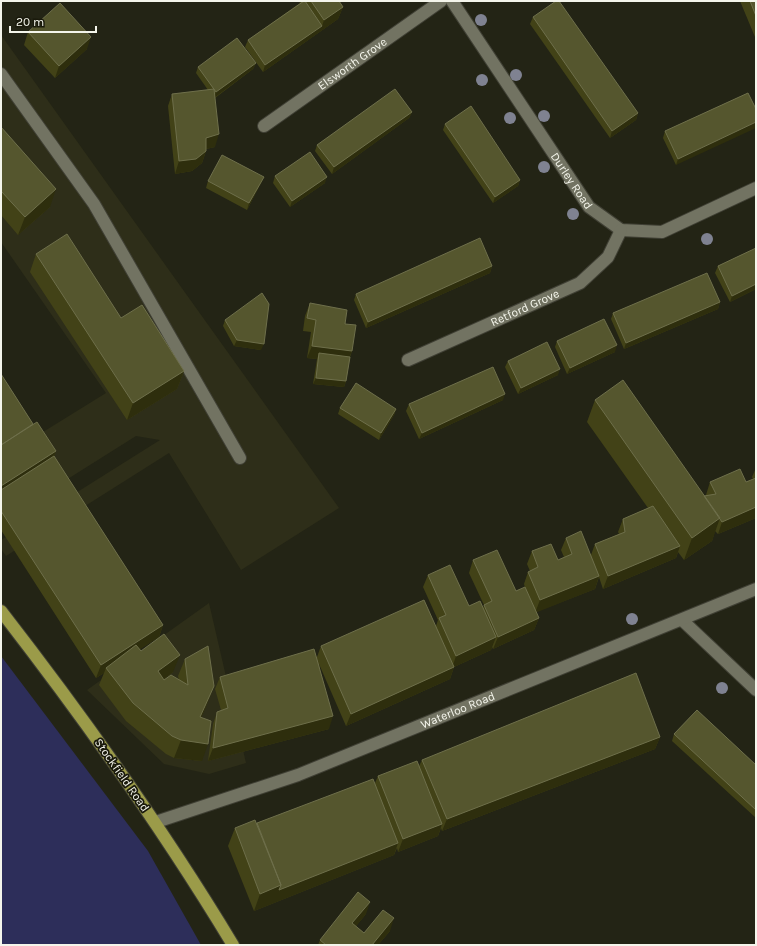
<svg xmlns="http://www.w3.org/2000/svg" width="757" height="946" font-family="Karla,sans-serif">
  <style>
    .built { fill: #2e2e19 }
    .grass { fill: #2d2e5a }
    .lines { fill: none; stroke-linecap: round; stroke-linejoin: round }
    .lane-casing { stroke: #404035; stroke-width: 14 }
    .street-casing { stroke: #404035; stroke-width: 14 }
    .primary-casing { stroke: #404035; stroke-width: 14 }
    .lane { stroke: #727362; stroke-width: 12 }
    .street { stroke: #727362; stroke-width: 12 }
    .primary { stroke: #9b9b49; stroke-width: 12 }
    .tree { fill: #7f8291 }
    .wall { fill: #424217 }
    .shaded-wall { fill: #2e2e0d }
    .building { fill: #55562e; stroke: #6e6f4b }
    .labels { text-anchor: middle; stroke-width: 3.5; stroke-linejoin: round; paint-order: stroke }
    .street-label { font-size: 12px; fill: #f4f5eb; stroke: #1a1a0c }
  </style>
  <rect width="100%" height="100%" fill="#232415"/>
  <path class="built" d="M1,35L339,508L241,570L169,453L6,556L1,549V540L160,440L136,436L1,521V458L106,393L1,242Z
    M209,603L246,763L209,774L164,764L87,690Z"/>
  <path class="grass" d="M1,656L148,851L201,945H1Z"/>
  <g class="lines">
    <defs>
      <path id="lane" d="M1,74L94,204L240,458"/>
      <g id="street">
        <path id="s1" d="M452,1L589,207L621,230L662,232L756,188"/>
        <path id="s2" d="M264,126L441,1"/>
        <path id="s3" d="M408,360L580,283L608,257L621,230"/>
        <path d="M682,620L756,690"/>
        <path id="s4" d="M156,822L298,775L756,589"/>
      </g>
      <path id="primary" d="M1,611C84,718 163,829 233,945"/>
    </defs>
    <use href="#lane" class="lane-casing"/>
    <use href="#street" class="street-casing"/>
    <use href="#primary" class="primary-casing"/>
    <use href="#lane" class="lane"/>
    <use href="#street" class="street"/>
    <use href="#primary" class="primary"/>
  </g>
  <g class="tree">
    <circle cx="481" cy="20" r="6"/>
    <circle cx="516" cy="75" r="6"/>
    <circle cx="482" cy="80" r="6"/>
    <circle cx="544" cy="116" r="6"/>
    <circle cx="510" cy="118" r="6"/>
    <circle cx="544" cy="167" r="6"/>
    <circle cx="573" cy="214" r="6"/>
    <circle cx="707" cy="239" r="6"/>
    <circle cx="632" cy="619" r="6"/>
    <circle cx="722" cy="688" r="6"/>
  </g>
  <path class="wall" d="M299,1H339L343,7L338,19L263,72L245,47L248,40L300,3Z
    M740,1H756V37H755Z
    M533,17L638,113L636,120L610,138L530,24Z
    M28,32L87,49L55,78L24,45Z
    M256,63L253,69L215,98V147L206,149V151L202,163L192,171L175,174L168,106L172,94L208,90L196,73L198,67Z
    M748,93L676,165L663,138L665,131Z
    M412,112L409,118L332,174L315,151L317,145Z
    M445,124L520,180L518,186L493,203L443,130Z
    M1,127L50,207L18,235L1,215Z
    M275,176L325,183L290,207L273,183Z
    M264,177L261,183L247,210L206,188L208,181Z
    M756,248V289L730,302L715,273L718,266Z
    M36,254L121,318L184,371L177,389L127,420L30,272Z
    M492,266L490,273L366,328L354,300L356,294Z
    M720,302L718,309L624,349L611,319L613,313Z
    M310,303L345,324L352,351L350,357L346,381L344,387L313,384L317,359L307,358L311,332L303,331L305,316Z
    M225,320L261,350L234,346L223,326Z
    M557,341L615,352L567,374L555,347Z
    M508,361L558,375L518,394L505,367Z
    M1,374L33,424L56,451L54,456L163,625L159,637L140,649L141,651L173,672L164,679L179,680L178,676L185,659L214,686L207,704L201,718L202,761L174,758L166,754L126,721L99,685L104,673L96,678L1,530Z
    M503,400L419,439L406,411L409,404Z
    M595,400L704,496H706V495L710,482H746L753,479L752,477L756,468V518L718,534L715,531L712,541L684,560L678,552L676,558L603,589L599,577L595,589L536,612L539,618L534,630L493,649L492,647L491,650L454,667L450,679L346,726L319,664L329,729L208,761L213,724L217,712L221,710L215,689L220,677L317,657L321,646L436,626L438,620L423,587L428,575L469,606L483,608L484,605L469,573L473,560L516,591L525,587L524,584L528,572L530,571L527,564L532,551L558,560L564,557L561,550L566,538L591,555L595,544L619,534L618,532L623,519L648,508L587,422Z
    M340,408L396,409L394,415L379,440L338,414Z
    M674,734L756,765V818L672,741Z
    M660,737L655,749L442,831L441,828L438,836L398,852L397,848L394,855L254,911L228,846L235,828L257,823L375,783L378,776L419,766L422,760Z
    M366,914L356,926L364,933L390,931L378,945H318L320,940Z"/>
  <path class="shaded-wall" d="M343,7L338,19L263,72L265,65L322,26L324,20Z
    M91,37L87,49L55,78L59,66Z
    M256,63L253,69L214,98L216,92Z
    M412,112L409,118L332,174L334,167Z
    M638,113L636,120L610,138L612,131Z
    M756,122V128L676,165L678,159Z
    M219,134L215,147L201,150L206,138Z
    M206,151L202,163L192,171L175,174L179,161Z
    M264,177L261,183L247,210L249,203Z
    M327,177L325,183L290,207L292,201Z
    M520,180L518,186L493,203L495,197Z
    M56,189L50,207L18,235L25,217Z
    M492,266L490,273L366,328L368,322Z
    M756,284V289L730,302L732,296Z
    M720,302L718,309L624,349L626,343Z
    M237,340L264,344L261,350L234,346Z
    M617,345L615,352L567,374L570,368Z
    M312,346L352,351L347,363L319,353L317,359L307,358Z
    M560,369L558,375L518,394L521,388Z
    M184,371L177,389L127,420L133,403Z
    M316,378L346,381L344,387L313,384Z
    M505,394L503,400L419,439L422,433Z
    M396,409L394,415L379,440L381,433Z
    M56,451L49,469L1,500V486Z
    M756,507V518L718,534L722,522Z
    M720,518L712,541L684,560L692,538Z
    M680,546L676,558L603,589L608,576Z
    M599,576L595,589L535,613L540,600Z
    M539,618L534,630L493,649L498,637Z
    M163,625L159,637L108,670L106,668L104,673L96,678L101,665Z
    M496,637L491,650L454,667L450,679L346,726L351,714L452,668L456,656Z
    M180,655L173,672L151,689L158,671Z
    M214,686L207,704L194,735L200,717Z
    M333,716L329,729L208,761L213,748Z
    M660,737L655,749L442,831L447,819Z
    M181,740L208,744L202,761L174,758Z
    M442,824L438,836L398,852L403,839Z
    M398,843L394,855L254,911L260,894L281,885Z
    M370,902L366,914L348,936L352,923Z
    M394,918L390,931L378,945H372Z"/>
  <path class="building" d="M304,1H305L322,26L265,65L248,40Z
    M311,1H339L343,7L324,20Z
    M556,1H559L638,113L612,131L533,17Z
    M750,1H756V16Z
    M60,3L91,37L59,66L28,32Z
    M237,38L256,63L216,92L198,67Z
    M214,89L219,134L206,138V151L196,159L179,161L172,94Z
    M395,89L412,112L334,167L317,145Z
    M748,93L756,109V122L678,159L665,131Z
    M471,106L520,180L495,197L445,124Z
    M1,127L56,189L25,217L1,191Z
    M310,152L327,177L292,201L275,176Z
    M222,155L264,177L249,203L208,181Z
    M67,234L121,318L142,305L184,371L133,403L36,254Z
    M480,238L492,266L368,322L356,294Z
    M756,248V284L732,296L718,266Z
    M707,273L720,302L626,343L613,313Z
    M262,293L269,304L264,344L237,340L225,320Z
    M310,303L347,310L345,324L356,325L352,351L312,346L316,320L307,318Z
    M604,319L617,345L570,368L557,341Z
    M547,342L560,369L521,388L508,361Z
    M319,353L350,357L346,381L316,378Z
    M493,367L505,394L422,433L409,404Z
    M1,374L33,424L1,445Z
    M623,380L720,518L692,538L595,400Z
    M356,383L396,409L381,433L340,408Z
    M37,422L56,451L1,486V445Z
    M54,456L163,625L101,665L1,511V490Z
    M740,469L746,482L756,478V507L722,522L704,496L716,494L710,482Z
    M653,506L680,546L608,576L595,544L625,532L623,519Z
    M581,531L599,576L540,600L528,572L538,567L532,551L551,544L558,560L572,554L566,538Z
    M497,550L516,591L525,587L539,618L498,637L484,605L492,601L473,560Z
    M450,565L469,606L480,601L496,637L456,656L439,618L446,615L428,575Z
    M424,600L454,667L351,714L321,646Z
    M164,634L180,655L158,671L164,680L171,675L188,685L185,659L208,646L214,686L200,717L211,721L208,744L181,740L172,736L133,703L106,668L136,645L141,651Z
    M314,649L333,716L213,748L217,712L228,708L220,677Z
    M636,673L660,737L447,819L422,760Z
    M697,710L756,765V810L674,734Z
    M417,761L442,824L403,839L378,776Z
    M373,779L398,843L279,890L281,885L257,823Z
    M255,820L281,885L260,894L235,828Z
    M358,892L370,902L352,923L364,933L383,910L394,918L372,945H326L320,940Z"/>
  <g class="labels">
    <g class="street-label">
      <text dy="4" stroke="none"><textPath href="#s2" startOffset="108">Elsworth Grove</textPath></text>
      <text dy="4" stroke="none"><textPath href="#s1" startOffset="216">Durley Road</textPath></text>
      <text dy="4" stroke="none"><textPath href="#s3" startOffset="128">Retford Grove</textPath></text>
      <text dy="4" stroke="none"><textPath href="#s4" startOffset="322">Waterloo Road</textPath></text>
      <text transform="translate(122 775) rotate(55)" y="4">Stockfield Road</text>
    </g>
  </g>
  <rect width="757" height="946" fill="none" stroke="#f4f5eb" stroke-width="4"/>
  <path d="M10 26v6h86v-6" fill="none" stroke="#f4f5eb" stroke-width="2"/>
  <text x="16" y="26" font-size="12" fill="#f4f5eb" stroke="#1a1a0c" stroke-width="3" paint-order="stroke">20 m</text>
</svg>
